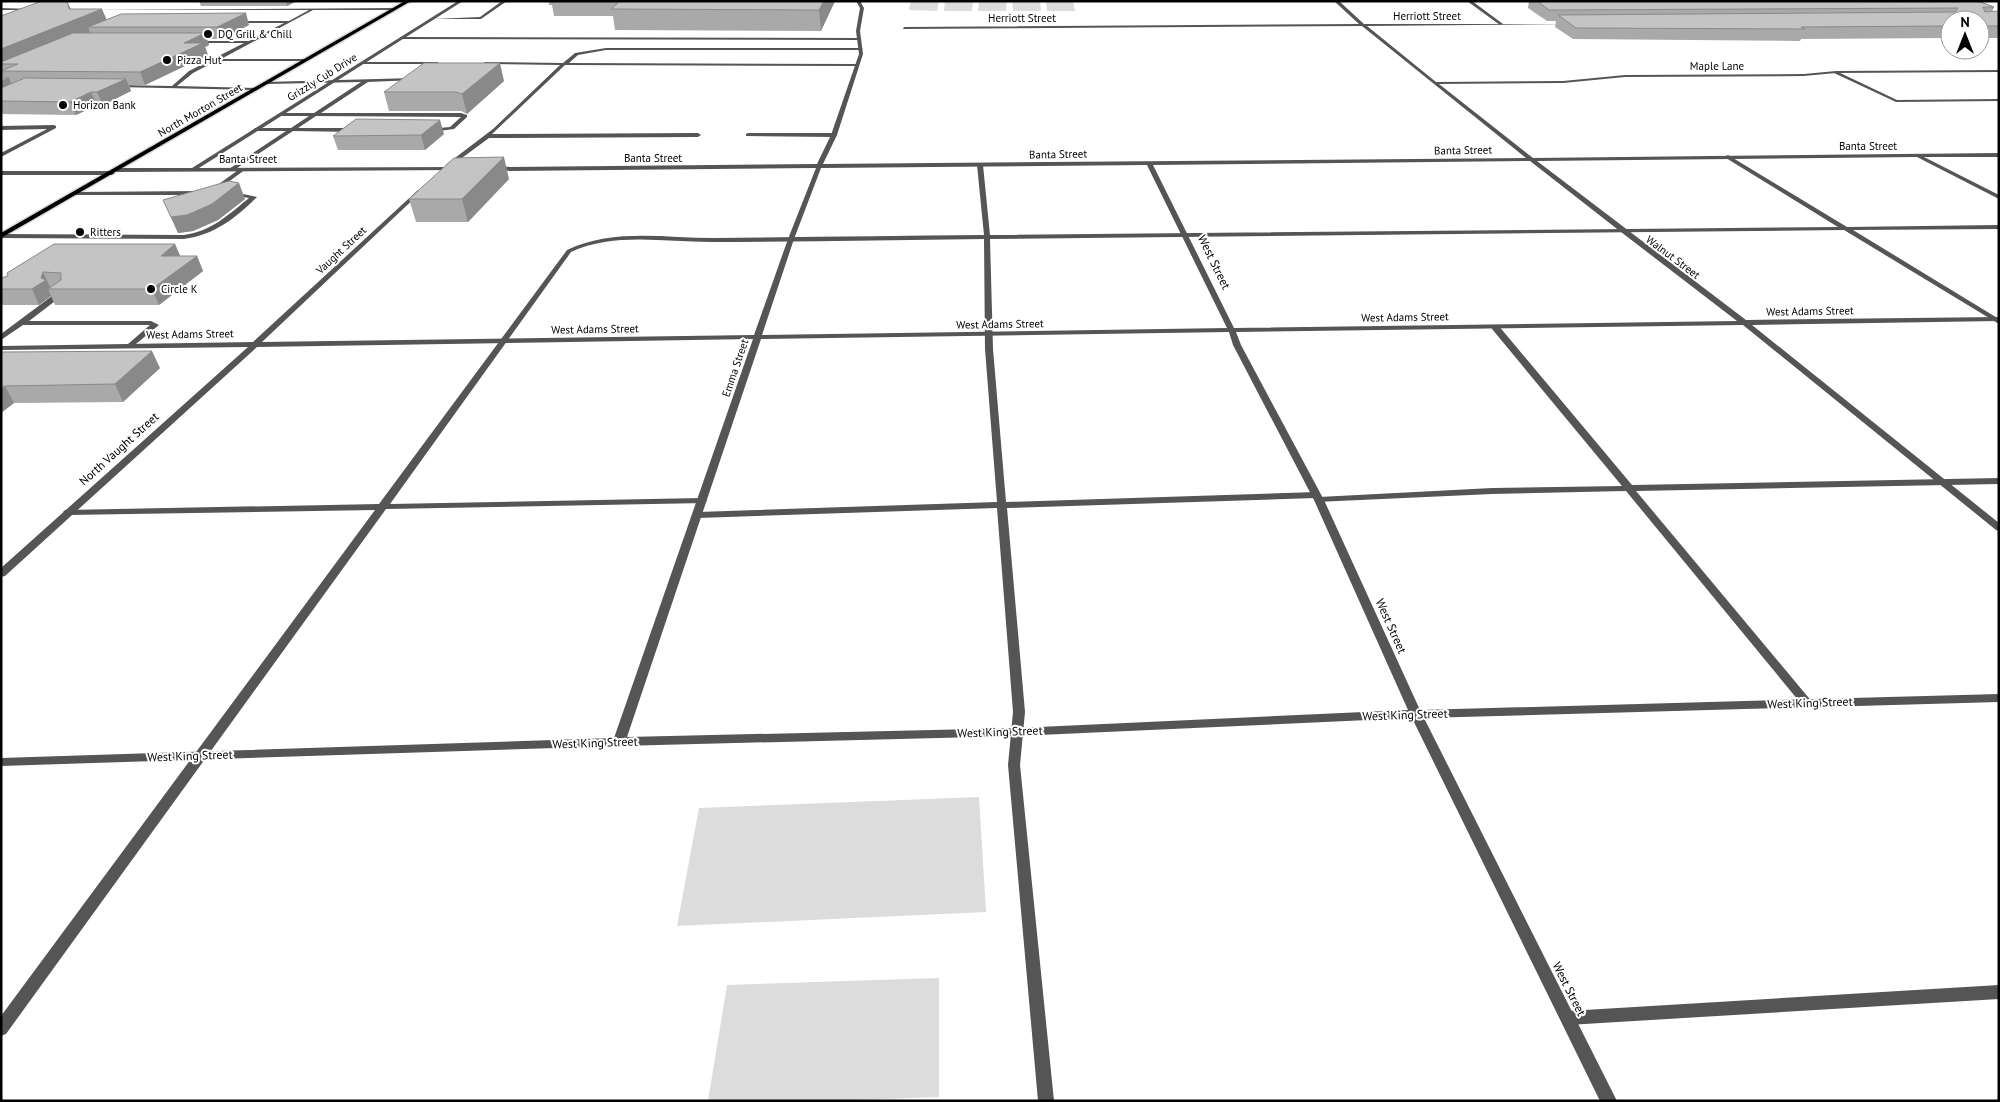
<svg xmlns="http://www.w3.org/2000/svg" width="2000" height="1102" font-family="'PT Sans',sans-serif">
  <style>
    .green { fill: #dcdcdc }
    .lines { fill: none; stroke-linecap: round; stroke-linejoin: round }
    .primary-casing { stroke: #dbdbdb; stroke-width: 3 }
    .lane { fill: #555; fill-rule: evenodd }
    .street { fill: #555; fill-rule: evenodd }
    .primary { fill: #000; fill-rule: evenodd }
    .wall { fill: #a9a9a9 }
    .shaded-wall { fill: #898989 }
    .building { fill: #c4c4c4; stroke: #898989 }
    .poi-dot { fill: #000; stroke: #fff; stroke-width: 2 }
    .labels { text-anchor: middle; stroke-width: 4; stroke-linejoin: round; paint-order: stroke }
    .far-street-label { font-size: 11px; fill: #000; stroke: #fff }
    .far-poi-label { font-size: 11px; fill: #000; stroke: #fff; text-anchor: start }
    .street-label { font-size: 12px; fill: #000; stroke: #fff }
  </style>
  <rect width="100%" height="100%" fill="#fff"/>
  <path class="green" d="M911,1H939L937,11L909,10Z
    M945,1H973L972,11H944Z
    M979,1H1007L1006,11H978Z
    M1012,1H1040L1041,11H1013Z
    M1046,1H1073L1075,11H1047Z
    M979,797L986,912L677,926L699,808Z
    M939,978V1097L833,1101H708L727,985Z"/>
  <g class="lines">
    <defs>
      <path id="primary" d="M405,1H411L1,238V233Z"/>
    </defs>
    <use href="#primary" class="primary-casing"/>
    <path class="lane" d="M502,1H507L481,19H434L480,17Z
      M1467,1H1472L1503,24L1500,25Z
      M1,8L33,9L35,10H1Z
      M395,8L396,10H313L221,59H306L308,61H216L193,73L177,86L259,88L257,90L117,87L115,86L117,85L172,86L189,71L244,43H195L193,41H249L284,23H235L234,21H289L309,10H88Z
      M404,37L859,38L861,39L859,40L402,39Z
      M606,48H861L863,49L861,50H606L578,55L569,63L857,64L859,65L857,66L565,65L492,134L698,133L701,135L698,137L489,138L451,166H447V164L493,129L560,65L486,64L484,62L563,63L575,53Z
      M363,62H437L439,63L437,64H361Z
      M1836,71L1897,100L1999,99V101L1896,102L1834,73Z
      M414,78L416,80L368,82L321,113H461L467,115V117L454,129L431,132L429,131V129L450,127L461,117L316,116L298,128H354L357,130L354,132L293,131L234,170L229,169L286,131H257L254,129L255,128H291L309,116H282L280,113H314L361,82L267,84L265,82Z
      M54,125L56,126V128L1,157V153L47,129L1,130V126Z
      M748,133H834L837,135L834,137L746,136V134Z
      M1728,155L1847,227L1999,225V229L1853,230L1999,319V324L1844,230L990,239L993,349L1006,502L1316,492L1321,495L1316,498L1007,508L1025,712L1020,765L1054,1101H1038L1008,765L1013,712L997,508L698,518L693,515L698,512L997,502L985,349L984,239C893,240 801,242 710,242C664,242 614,232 571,252L390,504L702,498L707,501L705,503L386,509L6,1034L1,1036V1016L375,510L68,515L65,514L63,512L65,510L379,504L567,250C613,228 664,238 713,238C803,237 893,236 984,235L977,165L980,163L983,165L990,235L1838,227L1726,158V156Z
      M241,168L246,169L216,191H212V189Z
      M1,171H112L115,173L112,175H1Z
      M229,191L257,197C236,218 214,235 184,239L1,238V234L184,235C212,231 228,215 249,198L227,194V192Z
      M76,192L200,191L203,193L200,195H74V193Z
      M60,290L67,292L29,321H151L159,325L131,348L127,346L128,344L150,325H23L1,340V334Z
      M1492,325H1498L1632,485L1999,478V484L1636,491L1813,703L1811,706H1803L1626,491L1492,494L1316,502L1314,500L1319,497L1492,488L1622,486L1492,329Z
      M1999,985V999L1568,1025L1563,1023L1560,1018L1563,1013L1568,1011Z"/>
    <path class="street" d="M458,1H463L199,168L455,167L457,168V170L117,172L114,170L117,168H192Z
      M856,1H860L864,8L860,31L863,54L837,135L823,164L1526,158L1362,26L903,29L904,27L1359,24L1334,1H1339L1364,24H1570L1367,26L1436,82L1563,81L1625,75L1804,74L1836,71L1999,70V72L1836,73L1804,76L1625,77L1563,83L1439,84L1533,158L1999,153V157H1924L1999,195V199L1917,157L1537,161L1746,320L1999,317V321L1752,325L1999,523V531L1996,530L1743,325L1236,332L1241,345L1324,500L1420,710L1999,694V702L1424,718L1617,1101H1600L1412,718L1017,736L619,746L1,766V758L614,738L753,339L257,347L5,576L1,577V568L248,347L1,350V346L253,342L418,190L421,192L420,193L262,342L754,335L788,239L816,168L495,171L492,169L495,167L817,164L831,135L859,54L856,31L860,8ZM1530,161L1621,232L1737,321L1234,328L1153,165ZM1147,165L1227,328L762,335L794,239L821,168ZM1229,332L1233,345L1314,500L1408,710L1017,728L627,737L761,339Z"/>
    <use href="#primary" class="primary"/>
  </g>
  <path class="wall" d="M199,1H297L287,6H201Z
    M549,1H835L821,31L615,30L613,16H554L552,5H549Z
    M1529,1H1978L1994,7L1992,12L1999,11V38H1980V20H1950V38L1801,39L1800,41L1573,39L1555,27L1556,21H1547L1528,8Z
    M71,9L107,20L249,25L221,39H207L209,45L205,47L208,55L145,85H129L131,91L103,105H97L76,115L1,114V78H3L1,74V16Z
    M504,81L467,114L461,111H389L384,92Z
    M444,134L425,150H338L333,136Z
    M509,179L468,222H416L409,199Z
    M245,199L218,220L193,231L178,233L163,200Z
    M175,244L180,256H197L203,271L159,305H55L51,296L39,305H1V278Z
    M1,352L160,368L123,402L14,403L1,413Z"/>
  <path class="shaded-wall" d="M67,1L74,16L102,9L109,25L88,27L90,33L1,64V49L69,9Z
    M286,1H297L287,6Z
    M824,1H835L821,31L819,10Z
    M246,13L249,25L221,39L217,27Z
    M205,33L209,45L205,47L208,55L145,85L140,72L184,43Z
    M500,63L504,81L467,114L462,94Z
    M9,78L14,90L1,96V81Z
    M126,79L131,91L103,105L97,92Z
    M91,92L97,105L76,115L70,102Z
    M440,120L444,134L425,150L421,135Z
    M504,157L509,179L468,222L462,199Z
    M239,183L245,199L218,220L193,231L178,233L171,217Z
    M175,244L181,258L161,256Z
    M197,256L203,271L159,305L152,289Z
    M43,272L50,287L48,289L51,296L39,305L32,289L41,278Z
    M152,351L160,368L123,402L115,384Z
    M5,386L14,403L1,413V389Z"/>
  <path class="building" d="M42,1H67L69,9H102L1,49V16Z
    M620,1H824L819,10L611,9Z
    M1537,1H1978L1994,7H1983L1985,12L1999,11V26H1980V20H1950V26L1801,27L1805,29L1576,28L1558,15L1955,12L1958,8L1549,10Z
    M246,13L217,27H88L121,14Z
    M73,33H205L184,43H203L140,72L1,71L18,64H1V62Z
    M424,63H500L462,94L456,92H384Z
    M1,78H9L1,81Z
    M25,78L126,79L97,92H91L70,102L1,101V88Z
    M356,119L440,120L421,135L333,136Z
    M504,157L462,199H409L454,158Z
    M229,181L239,183L212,204L187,215L171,217L163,200Z
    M54,244H175L161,256H197L152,289H48L61,280V273L43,272L41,278L46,280L32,289H1V278L8,276L7,273Z
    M152,351L115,384L5,386L1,389V352Z"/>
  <g class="poi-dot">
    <circle cx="208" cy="34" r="5"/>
    <circle cx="167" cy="60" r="5"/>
    <circle cx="63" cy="105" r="5"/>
    <circle cx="80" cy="232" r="5"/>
    <circle cx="151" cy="289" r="5"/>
  </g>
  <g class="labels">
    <g class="far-street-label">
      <text x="1427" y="20">Herriott Street</text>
      <text x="1022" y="22">Herriott Street</text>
      <text x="1717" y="70">Maple Lane</text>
      <text transform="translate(322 77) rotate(-32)" y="4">Grizzly Cub Drive</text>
      <text transform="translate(200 110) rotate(-30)" y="4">North Morton Street</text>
      <text x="1868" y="150">Banta Street</text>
      <text transform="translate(1463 150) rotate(-1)" y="4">Banta Street</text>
      <text transform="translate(1058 154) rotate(-1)" y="4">Banta Street</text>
      <text x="653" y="162">Banta Street</text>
      <text x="248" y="163">Banta Street</text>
      <text transform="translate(341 250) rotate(-43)" y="4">Vaught Street</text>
      <text transform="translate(1673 257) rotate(37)" y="4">Walnut Street</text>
      <text transform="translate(1810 311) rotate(-1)" y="4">West Adams Street</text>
      <text transform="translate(1405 317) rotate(-1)" y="4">West Adams Street</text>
      <text transform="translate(1000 324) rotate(-1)" y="4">West Adams Street</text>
      <text transform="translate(595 329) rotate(-1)" y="4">West Adams Street</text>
      <text transform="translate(190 334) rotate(-1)" y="4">West Adams Street</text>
      <text transform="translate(735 368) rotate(-71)" y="4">Emma Street</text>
    </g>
    <g class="far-poi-label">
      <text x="218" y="38">DQ Grill &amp; Chill</text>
      <text x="177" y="64">Pizza Hut</text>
      <text x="73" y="109">Horizon Bank</text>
      <text x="90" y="236">Ritters</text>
      <text x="161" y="293">Circle K</text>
    </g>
    <g class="street-label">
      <text transform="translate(1214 262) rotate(64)" y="4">West Street</text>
      <text transform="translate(119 449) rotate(-42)" y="4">North Vaught Street</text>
      <text transform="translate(1391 626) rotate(66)" y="4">West Street</text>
      <text transform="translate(1810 703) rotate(-2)" y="4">West King Street</text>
      <text transform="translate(1405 715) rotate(-2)" y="4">West King Street</text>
      <text transform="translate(1000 732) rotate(-2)" y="4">West King Street</text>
      <text transform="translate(595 743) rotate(-2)" y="4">West King Street</text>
      <text transform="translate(190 756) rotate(-2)" y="4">West King Street</text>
      <text transform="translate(1569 989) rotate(63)" y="4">West Street</text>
    </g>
  </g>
  <rect width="2000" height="1102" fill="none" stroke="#000000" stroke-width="5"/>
  <g transform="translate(1965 35)"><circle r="24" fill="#ffffff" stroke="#999999"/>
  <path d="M0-4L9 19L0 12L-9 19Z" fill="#000000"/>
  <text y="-8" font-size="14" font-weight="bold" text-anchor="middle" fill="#000000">N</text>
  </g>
</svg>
